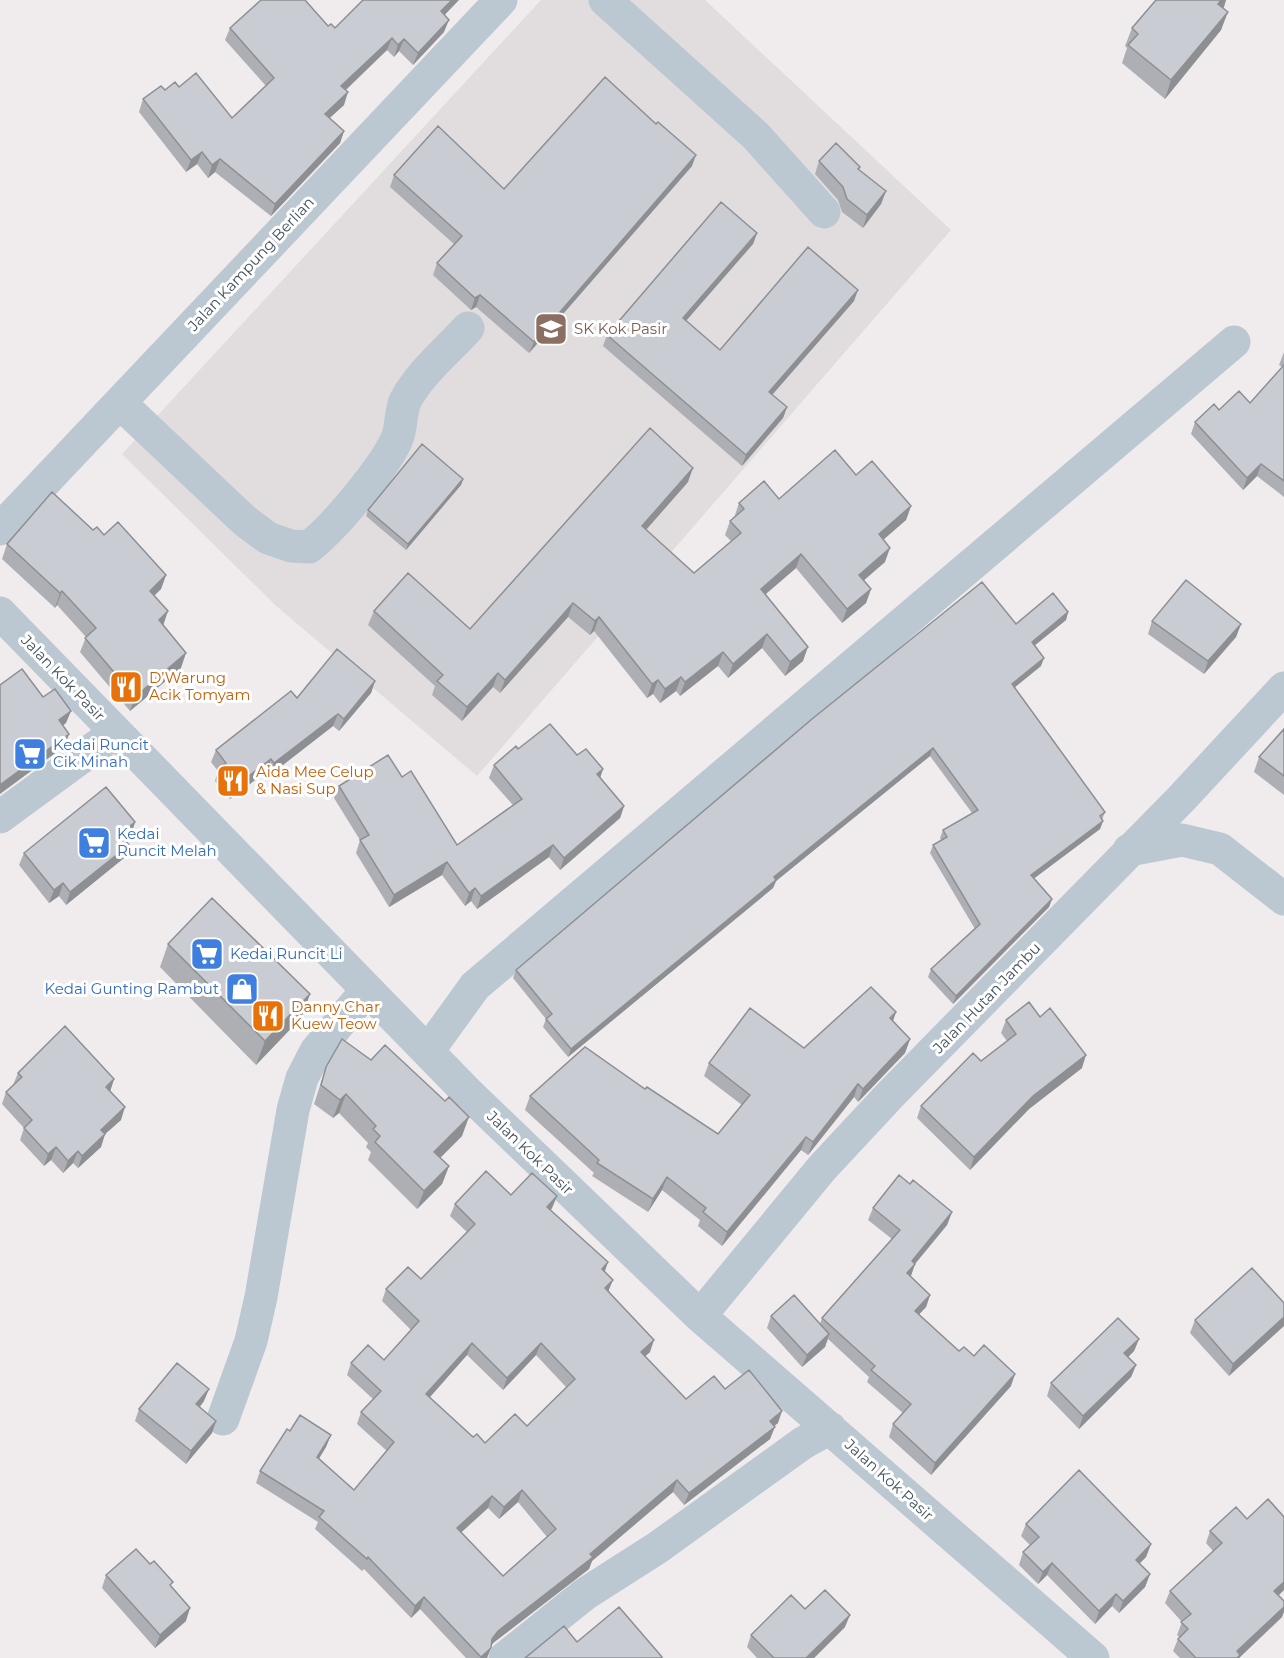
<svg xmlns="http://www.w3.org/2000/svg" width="1284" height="1658" font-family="Montserrat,sans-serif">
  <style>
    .education { fill: #e1dddf }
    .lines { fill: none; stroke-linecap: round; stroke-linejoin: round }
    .minor { stroke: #bcc8d1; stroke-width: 33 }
    .wall { fill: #adafb5; fill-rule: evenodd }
    .shaded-wall { fill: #8d8f93 }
    .building { fill: #c9ccd2; stroke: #8d8f93; stroke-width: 1.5; fill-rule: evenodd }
    .labels { text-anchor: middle; stroke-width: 6; stroke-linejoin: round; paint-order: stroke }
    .street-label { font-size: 15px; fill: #44525c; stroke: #fff }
    .education-label { font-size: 15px; fill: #785e54; stroke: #fff; text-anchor: start }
    .food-label { font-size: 15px; fill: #c56008; stroke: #fff; text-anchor: start }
    .shop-label { font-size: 15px; fill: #366cbe; stroke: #fff; text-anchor: start }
  </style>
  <rect width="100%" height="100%" fill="#f0eced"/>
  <path class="education" d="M541,0H705L951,230L477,776L275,605L122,454Z"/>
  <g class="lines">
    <path class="minor" d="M605,0L756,136L824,212
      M120,403L245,521L268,538L291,546L309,547C334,528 382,470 396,441C402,429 400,414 405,401C419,374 447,351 468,328
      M0,529L501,0
      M0,613L469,1094L700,1316L1093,1658
      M0,817L116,732
      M1129,850L1182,840L1220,849L1284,899
      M428,1051L475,986L1234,342
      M700,1316L822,1168L890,1095L1181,799L1284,688
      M223,1419L251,1341L261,1297L293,1110L302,1078L316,1051L367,990
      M505,1658L585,1594L657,1548L803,1443L830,1428"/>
  </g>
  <path class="wall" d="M1156,0H1226L1223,8L1221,30L1165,99L1122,63L1127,48L1125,46L1132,28Z
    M444,15V32L413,65L399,51L394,57L387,50L346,90L344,105L329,118L344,131L340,143L271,216L215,172L208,178L197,164L186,172L139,112L143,99L165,90L179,87L232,118L266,86L225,40L230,28L328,26L335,28Z
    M819,161L860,167L859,170L886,191L881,204L863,228L842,212L838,200L815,174Z
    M692,166L529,353L476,307L471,310L433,275L437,263L454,244L390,187L394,175L504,189Z
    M757,233L753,244L686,320L720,350L854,301L772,395L787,407L783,418L742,466L603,346L607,335Z
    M1284,352V497L1257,476L1243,490L1191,434L1195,422L1219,410L1250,403L1282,367L1279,365Z
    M856,475L911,506L906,520L883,539L885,562L863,580L871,589L866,603L842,623L796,568L766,594L803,661L785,676L762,648L728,678L718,666L680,696L676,691L660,703L653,694L647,698L594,631L590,635L568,617L500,693L493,687L462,721L432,695L435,686L368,625L374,611L470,629L688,482L646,530L694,573L731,541L725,535L730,521L734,518L739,503L779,499Z
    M463,479L461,485L406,550L366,516L368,510Z
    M93,530L104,535L166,575L161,589L154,596L163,626L181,668L130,711L80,652L86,637L57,605L55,608L2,559L7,544Z
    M1068,612L1066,620L1034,646L1041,666L1015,687L1105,812L1102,820L1103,821L1100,829L1034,878L1052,899L1049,907L953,1004L928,977L931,969L975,929L930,853L933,845L941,840L940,838L943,830L972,813L930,756L776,881L773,888L568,1057L543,1027L546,1019L513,978L516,970L1016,624Z
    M1152,621L1241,624L1236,637L1204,674L1148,634Z
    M375,681L371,693L339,731L333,726L270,775L267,771L230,799L215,781L218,771L211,762L216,750L297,698Z
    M1284,729V795L1254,772L1259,757Z
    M518,749L577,755L603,769L600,778L624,806L620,818L560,870L549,857L477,909L471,901L465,906L442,875L389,907L356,853L360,840L334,798L339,786L402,777L457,845L513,805L489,778L494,765Z
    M135,822L131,835L124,840V858L66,905L59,896L49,903L19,865L24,853Z
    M168,944L310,994L301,1018L256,1065L160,967Z
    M896,1012L893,1021L910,1039L905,1053L858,1102L854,1097L808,1155L801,1150L722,1246L698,1226L700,1220L662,1190L648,1212L592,1176L594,1173L525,1110L530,1096L645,1089L718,1134L742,1105L704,1076L709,1063L804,1048Z
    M1040,1017L1082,1068L1029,1109L970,1170L917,1118L921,1106L1007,1041L1001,1033L1006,1020Z
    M326,1067L462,1136L440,1158L449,1166L442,1184L417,1209L368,1160L371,1152L366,1147L368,1143L339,1113L333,1118L314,1104Z
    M18,1073L114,1079L110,1091L121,1120L105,1134L101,1147L78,1168L73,1163L63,1173L51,1160L44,1166L20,1140L24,1128L2,1104L6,1092L13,1085Z
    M910,1184L952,1212L947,1225L915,1264L910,1277L930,1295L926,1307L919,1314L959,1351L974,1356L1011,1386L931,1475L889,1437L893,1424L903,1413L867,1382L869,1377L828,1339L825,1347L802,1367L767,1328L771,1316L820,1324L822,1318L892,1239L868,1220L873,1208Z
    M511,1195L557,1196L551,1210L605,1272L609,1291L650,1352L645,1356L686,1399L725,1389L778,1423L774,1426L770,1439L684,1505L673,1492L592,1561L589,1569L493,1643L491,1646L487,1658H466L420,1609L411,1618L364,1569L362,1571L315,1529L318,1522L256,1483L260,1471L290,1431L326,1447L319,1459L354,1490L387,1451L357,1424L361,1412L373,1399L347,1375L351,1363L384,1360L411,1330L382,1301L386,1289L421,1279L467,1232L450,1216L455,1204ZM467,1355L503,1390L536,1355L566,1387L527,1426L485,1443L473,1437L430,1397ZM518,1502L547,1537L503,1576L461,1532L488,1508L499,1519Z
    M1284,1303L1229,1376L1190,1333L1195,1320Z
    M1139,1339L1134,1351L1128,1357L1136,1365L1131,1377L1079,1429L1047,1396L1051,1383Z
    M204,1401L200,1407L216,1421L212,1433L186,1464L135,1421L139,1409Z
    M1026,1524L1151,1544L1146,1557L1139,1564L1150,1574L1145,1587L1119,1613L1112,1606L1095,1624L1047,1575L1038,1584L1019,1565L1023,1552L1030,1545L1021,1536Z
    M1210,1531L1278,1595L1282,1617L1239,1658H1180L1173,1651L1178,1639L1179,1637L1177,1635L1182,1622L1165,1603L1170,1591L1213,1551L1206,1543Z
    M106,1575L171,1587L186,1621L155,1648L102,1588Z
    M805,1609L845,1627L814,1658H757L747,1647L751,1635Z"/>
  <path class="shaded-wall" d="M452,0H459L436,24L441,11Z
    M1221,0H1226L1224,7L1211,22L1218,4Z
    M1228,12L1221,30L1165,99L1171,80Z
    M449,20L444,32L413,65L418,53Z
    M392,38L387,50L337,98L341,86Z
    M404,39L399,51L394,57L398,45Z
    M348,92L344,105L320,127L325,114Z
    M344,131L340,143L271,216L275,204Z
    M202,152L197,164L186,172L191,160Z
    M696,155L692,166L529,353L534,342Z
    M220,159L215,172L208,178L212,165Z
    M886,191L881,204L863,228L867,215Z
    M757,233L753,244L679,329L683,318Z
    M858,290L854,301L765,403L769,392Z
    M480,295L476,307L471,310L475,298Z
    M787,407L783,418L742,466L746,455Z
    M1261,464L1257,476L1243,490L1247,478Z
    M693,468L688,482L637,540L642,526Z
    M463,479L461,485L406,550L408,544Z
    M911,506L906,520L874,548L879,534Z
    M890,548L885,562L854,589L859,575Z
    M801,554L796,568L756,602L761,589Z
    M166,575L161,589L144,605L150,591Z
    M871,589L866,603L842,623L847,609Z
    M62,591L57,605L55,608L60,593Z
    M573,603L568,617L500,693L505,680Z
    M168,611L163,626L159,620Z
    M1068,612L1066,620L1029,650L1032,642Z
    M599,617L594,631L590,635L595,621Z
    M1241,624L1236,637L1204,674L1208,661Z
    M767,634L762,648L728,678L733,664Z
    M808,647L803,661L785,676L790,662Z
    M723,652L718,666L680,696L685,682Z
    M186,653L181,668L130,711L135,697Z
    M1044,658L1041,666L1009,692L1012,684Z
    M498,673L493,687L462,721L467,707Z
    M681,677L676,691L660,703L665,689Z
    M658,680L653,694L647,698L652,684Z
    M375,681L371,693L339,731L344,719Z
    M71,711L66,723L55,732L59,720Z
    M338,714L333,726L270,775L274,763Z
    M69,734L65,746L0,794V785Z
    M933,748L930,756L776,881L773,888L568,1057L571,1049L774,877Z
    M271,759L267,771L230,799L234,787Z
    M603,769L599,781L597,774Z
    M624,806L620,818L560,870L564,858Z
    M1103,821L1100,829L1028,883L1031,875Z
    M135,822L131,835L116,847L120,834Z
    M129,845L124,858L66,905L70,892Z
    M553,845L549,857L477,909L481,896Z
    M447,862L442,875L389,907L394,895Z
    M63,883L59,896L49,903L54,890Z
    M475,888L471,901L465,906L469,893Z
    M1052,899L1049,907L953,1004L956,996Z
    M310,994L301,1018L256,1065L265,1041Z
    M896,1012L891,1026L890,1018Z
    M910,1039L905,1053L858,1102L863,1089Z
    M1086,1055L1082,1068L1029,1109L970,1170L974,1157L1033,1096Z
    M114,1079L110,1092L106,1087Z
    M858,1084L854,1097L808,1155L813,1142Z
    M346,1094L339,1113L333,1118L340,1100Z
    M125,1107L121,1120L96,1142L101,1130Z
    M469,1117L462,1136L428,1170L434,1152Z
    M105,1134L101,1147L78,1168L82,1156Z
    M806,1137L801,1150L722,1246L727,1232Z
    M56,1147L51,1160L44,1166L48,1154Z
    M78,1151L73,1163L63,1173L68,1161Z
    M449,1166L442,1184L417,1209L424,1191Z
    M667,1177L662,1190L648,1212L653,1199Z
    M557,1196L552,1208L543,1219L547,1207Z
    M952,1212L947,1225L914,1265L915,1264L911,1276L902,1286L912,1261Z
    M608,1262L604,1274L602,1269Z
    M613,1280L608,1292L605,1288Z
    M930,1295L926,1307L911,1323L915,1311Z
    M1284,1317V1326L1229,1376L1233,1364Z
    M829,1334L825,1347L802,1367L807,1355Z
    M1139,1339L1134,1351L1120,1365L1124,1353Z
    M654,1340L650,1352L637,1364L641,1352Z
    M472,1343L467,1355L422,1406L426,1394Z
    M541,1343L536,1355L503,1390L507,1378Z
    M1136,1365L1131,1377L1079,1429L1083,1416Z
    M1015,1374L1011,1386L931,1475L935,1463Z
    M209,1389L204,1401L192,1416L196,1404Z
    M782,1411L778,1423L765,1433L770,1421Z
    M216,1421L212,1433L186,1464L191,1451Z
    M775,1427L770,1439L684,1505L689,1493Z
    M331,1435L326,1447L312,1469L317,1457Z
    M677,1480L673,1492L592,1561L589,1569L493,1643L488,1651L492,1639L498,1631Z
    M522,1490L518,1502L499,1519L504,1507Z
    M492,1496L488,1508L453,1540L457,1528Z
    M1151,1544L1146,1557L1131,1572L1136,1560Z
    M1052,1563L1047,1575L1038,1584L1043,1572Z
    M1150,1574L1145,1587L1119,1613L1123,1601Z
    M1284,1582V1590L1270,1604L1274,1591Z
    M1116,1594L1112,1606L1095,1624L1099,1611Z
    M424,1597L420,1609L411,1618L415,1606Z
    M1284,1607V1612L1282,1617L1239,1658H1234L1237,1651Z
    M190,1608L186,1621L155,1648L160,1635Z
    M850,1615L845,1627L814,1658H806Z
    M491,1648L487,1658H481V1657Z"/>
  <path class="building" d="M261,0H305L328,26L331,24L335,28L363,0H452L441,11L449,20L418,53L404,39L398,45L392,38L341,86L348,92L325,114L344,131L275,204L220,159L212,165L202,152L191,160L143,99L161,86L165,90L175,82L179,87L196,73L232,118L274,78L230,28Z
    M1156,0H1221L1218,4L1228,12L1171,80L1128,45L1138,34L1132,28Z
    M605,77L656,124L658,122L696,155L534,342L480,295L475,298L437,263L462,236L394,175L438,126L504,189Z
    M836,143L860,167L858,169L886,191L867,215L847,199L843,187L819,161Z
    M721,202L757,233L683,318L720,350L808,247L858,290L769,392L787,407L746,455L607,335Z
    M1284,365V481L1261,464L1247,478L1195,422L1214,404L1219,410L1239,391L1250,403Z
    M650,428L693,468L642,526L694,573L741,533L730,521L744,509L739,503L764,481L779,499L835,450L856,475L872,461L911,506L879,534L890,548L859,575L871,589L847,609L801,554L761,589L808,647L790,662L767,634L733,664L723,652L685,682L681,677L665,689L658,680L652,684L599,617L595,621L573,603L505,680L498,673L467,707L437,681L443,675L374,611L408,573L470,629Z
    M422,444L463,479L408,544L368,510Z
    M52,492L93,530L97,527L104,535L118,522L166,575L150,591L168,611L159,620L186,653L135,697L85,638L96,628L62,591L60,593L7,544Z
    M1186,580L1241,624L1208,661L1152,621Z
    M982,582L1016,624L1053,593L1068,612L1032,642L1044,658L1012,684L1105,812L1100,816L1103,821L1031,875L1052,899L956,996L931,969L980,924L933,845L947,837L943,830L978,810L933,748L774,877L776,880L571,1049L546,1019L552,1014L516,970L812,719Z
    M337,649L375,681L344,719L338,714L274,763L271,759L234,787L219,768L226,763L216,750L291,691L297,698Z
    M22,669L43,697L55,689L71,711L59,720L69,734L0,785V685Z
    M550,724L577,755L586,749L603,769L597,774L624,806L564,858L553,845L481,896L475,888L469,893L447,862L394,895L360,840L369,835L339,786L388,755L402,777L411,771L457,845L522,799L494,765L516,746L518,749Z
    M1284,729V776L1259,757Z
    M106,787L135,822L120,834L129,845L70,892L63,883L54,890L24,853Z
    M212,898L310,994L265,1041L168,944Z
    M871,987L896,1012L890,1018L910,1039L863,1089L858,1084L813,1142L806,1137L727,1232L703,1212L706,1208L667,1177L653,1199L597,1163L599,1160L530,1096L585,1047L645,1089L647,1087L718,1134L750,1095L709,1063L750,1008L804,1048Z
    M1029,1002L1040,1017L1050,1008L1086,1055L1033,1096L974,1157L921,1106L973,1053L981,1061L1016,1034L1006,1020Z
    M65,1026L114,1079L106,1087L125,1107L101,1130L105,1134L82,1156L78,1151L68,1161L56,1147L48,1154L24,1128L32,1120L6,1092L22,1077L18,1073Z
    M342,1039L371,1060L385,1045L445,1101L449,1097L469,1117L434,1152L449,1166L424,1191L375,1142L380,1136L373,1129L376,1126L346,1094L340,1100L321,1085L326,1067Z
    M486,1171L511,1195L532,1173L557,1196L547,1207L608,1262L602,1269L613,1280L605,1288L654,1340L641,1352L686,1399L714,1376L725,1389L749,1370L782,1411L770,1421L775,1427L689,1493L677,1480L590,1554L593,1557L498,1631L492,1639L491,1648L481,1657L424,1597L415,1606L368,1557L367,1559L319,1517L324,1511L260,1471L287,1429L290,1431L300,1415L331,1435L317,1457L354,1490L394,1442L361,1412L381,1391L351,1363L368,1345L384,1360L419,1321L386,1289L408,1267L421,1279L475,1224L455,1204ZM472,1343L507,1378L541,1343L575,1379L527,1426L515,1414L485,1443L477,1434L473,1437L426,1394ZM522,1490L556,1529L503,1576L457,1528L492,1496L504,1507Z
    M899,1175L910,1184L913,1180L952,1212L912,1261L915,1264L907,1273L930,1295L915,1311L959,1351L964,1347L974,1356L984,1345L1015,1374L935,1463L893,1424L911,1404L871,1370L875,1366L822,1318L900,1230L873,1208Z
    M1252,1268L1284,1303V1317L1233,1364L1195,1320Z
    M794,1295L829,1334L807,1355L771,1316Z
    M1118,1318L1139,1339L1124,1353L1136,1365L1083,1416L1051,1383Z
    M177,1363L209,1389L196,1404L216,1421L191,1451L139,1409Z
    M1079,1470L1151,1544L1136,1560L1150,1574L1123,1601L1116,1594L1099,1611L1052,1563L1043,1572L1023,1552L1039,1537L1026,1524Z
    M1268,1499L1284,1517V1582L1274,1591L1284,1601V1607L1237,1651L1240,1655L1237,1658H1196L1178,1639L1188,1629L1181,1622L1191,1614L1170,1591L1222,1543L1210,1531L1236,1507L1247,1519Z
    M136,1549L150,1564L154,1561L173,1582L170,1585L190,1608L160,1635L106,1575Z
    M825,1590L850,1615L806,1658H774L751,1635L791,1595L805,1609Z
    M619,1607L662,1657L661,1658H525L564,1626L577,1642Z"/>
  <defs>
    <symbol id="school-square" viewBox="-11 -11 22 22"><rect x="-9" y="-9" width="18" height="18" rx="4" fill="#8d6e63" stroke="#fff"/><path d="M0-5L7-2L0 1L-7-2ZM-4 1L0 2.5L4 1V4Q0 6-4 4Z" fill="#fff"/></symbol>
    <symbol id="restaurant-square" viewBox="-11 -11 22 22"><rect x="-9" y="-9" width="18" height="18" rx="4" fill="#e8710a" stroke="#fff"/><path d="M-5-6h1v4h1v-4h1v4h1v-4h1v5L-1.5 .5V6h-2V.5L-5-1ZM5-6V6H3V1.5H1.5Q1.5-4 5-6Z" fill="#fff"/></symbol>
    <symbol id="supermarket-square" viewBox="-11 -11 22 22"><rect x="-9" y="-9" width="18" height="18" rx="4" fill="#3f7fe0" stroke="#fff"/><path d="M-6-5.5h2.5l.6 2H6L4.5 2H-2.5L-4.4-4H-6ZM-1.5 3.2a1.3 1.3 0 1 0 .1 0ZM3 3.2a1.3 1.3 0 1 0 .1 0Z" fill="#fff"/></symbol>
    <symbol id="shop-square" viewBox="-11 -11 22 22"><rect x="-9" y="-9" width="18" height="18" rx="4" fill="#3f7fe0" stroke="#fff"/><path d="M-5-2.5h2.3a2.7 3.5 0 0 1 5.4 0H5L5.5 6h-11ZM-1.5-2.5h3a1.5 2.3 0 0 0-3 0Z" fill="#fff"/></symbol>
  </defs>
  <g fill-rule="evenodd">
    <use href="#school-square" x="532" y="310" width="38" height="38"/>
    <use href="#restaurant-square" x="107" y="668" width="38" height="38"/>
    <use href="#supermarket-square" x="11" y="735" width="38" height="38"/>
    <use href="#restaurant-square" x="214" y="762" width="38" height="38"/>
    <use href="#supermarket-square" x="75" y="824" width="38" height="38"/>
    <use href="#supermarket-square" x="188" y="935" width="38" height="38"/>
    <use href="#shop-square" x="223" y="970" width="38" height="38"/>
    <use href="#restaurant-square" x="249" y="997" width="38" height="38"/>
  </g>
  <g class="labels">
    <g class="street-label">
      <text transform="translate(251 264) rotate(-47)" y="5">Jalan Kampung Berlian</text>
      <text transform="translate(63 678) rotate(46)" y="5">Jalan Kok Pasir</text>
      <text transform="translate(987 998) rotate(-46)" y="5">Jalan Hutan Jambu</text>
      <text transform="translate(530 1153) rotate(44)" y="5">Jalan Kok Pasir</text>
      <text transform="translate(889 1480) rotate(42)" y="5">Jalan Kok Pasir</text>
    </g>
    <g class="education-label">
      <text x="574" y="334">SK Kok Pasir</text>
    </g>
    <g class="food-label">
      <text x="149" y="683">D’Warung<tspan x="149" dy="17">Acik Tomyam</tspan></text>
      <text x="256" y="777">Aida Mee Celup<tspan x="256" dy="17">&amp; Nasi Sup</tspan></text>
      <text x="291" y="1012">Danny Char<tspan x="291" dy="17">Kuew Teow</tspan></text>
    </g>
    <g class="shop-label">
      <text x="53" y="750">Kedai Runcit<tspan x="53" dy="17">Cik Minah</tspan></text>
      <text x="117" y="839">Kedai<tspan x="117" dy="17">Runcit Melah</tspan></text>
      <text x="230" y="959">Kedai Runcit Li</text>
      <text x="219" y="994" text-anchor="end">Kedai Gunting Rambut</text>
    </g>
  </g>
</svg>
